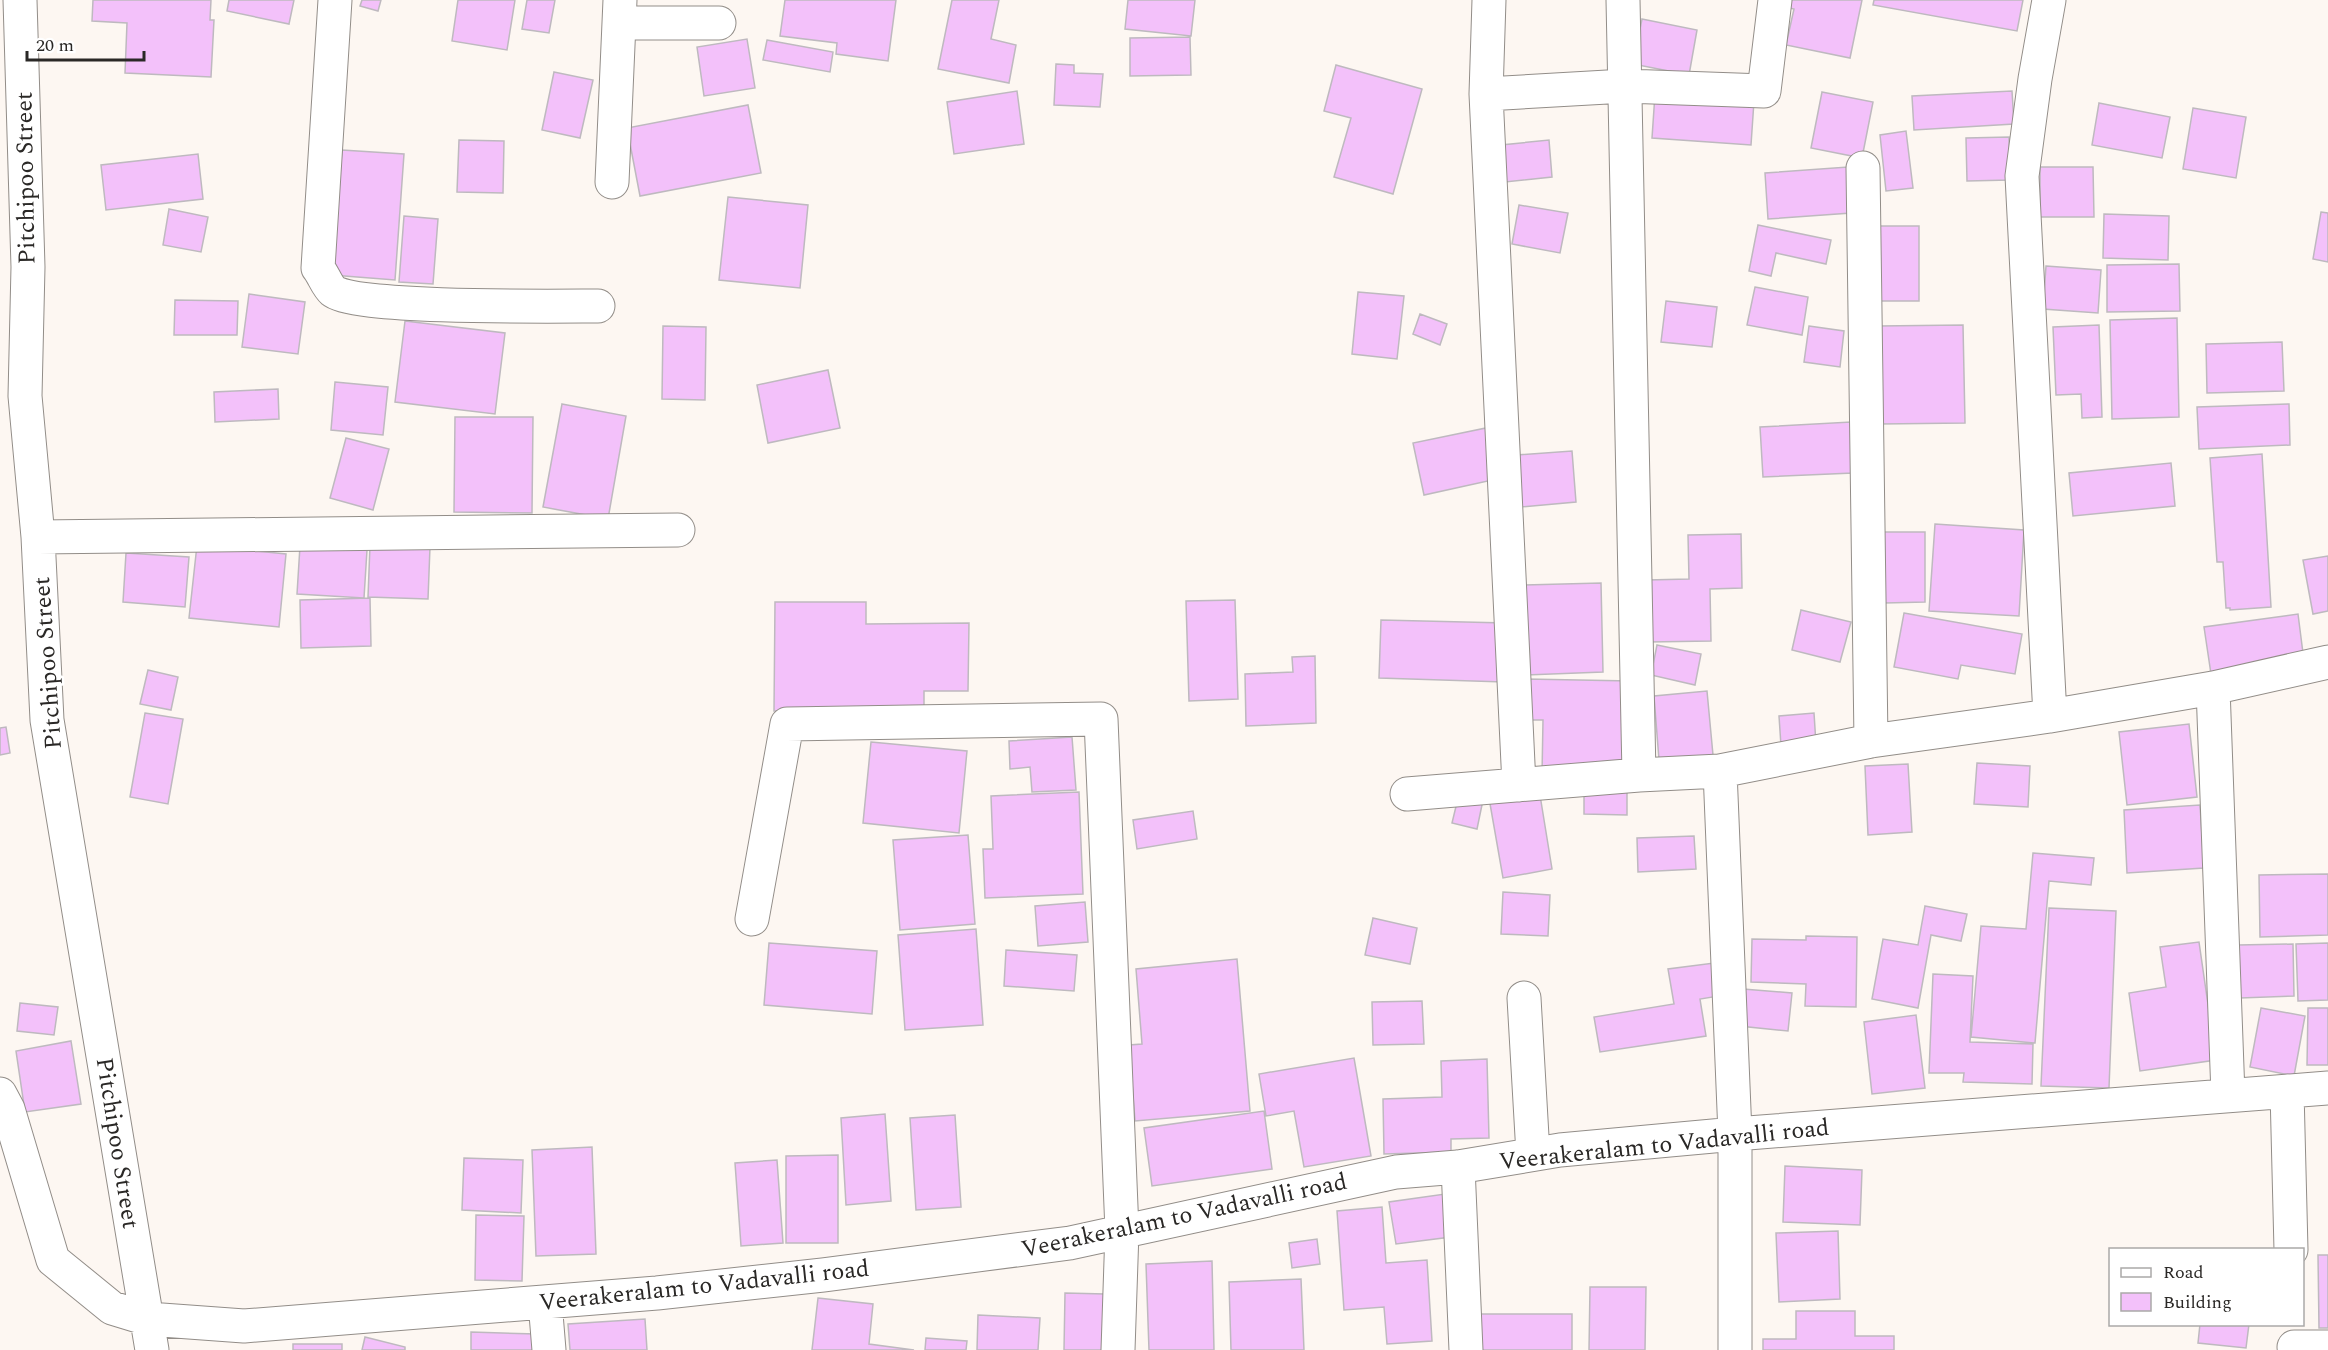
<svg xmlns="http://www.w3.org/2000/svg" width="2328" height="1350" font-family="Spectral,serif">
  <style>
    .building { fill: #f3c1fa; stroke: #beb9bf; stroke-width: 1.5 }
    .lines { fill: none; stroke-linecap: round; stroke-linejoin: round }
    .minor-casing { stroke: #928d88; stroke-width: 35 }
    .minor { stroke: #fff; stroke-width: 33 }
    .labels { text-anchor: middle; stroke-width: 5; stroke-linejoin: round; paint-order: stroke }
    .street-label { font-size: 24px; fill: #2a2826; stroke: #fff }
  </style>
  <rect width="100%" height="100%" fill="#fdf7f2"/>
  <path class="building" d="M93,0H211L210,20H214L211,77L125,73L127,23L92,21Z
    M229,0H294L289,24L227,11Z
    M362,0H381L378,11L360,6Z
    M458,0H515L507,50L452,41Z
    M527,0H555L549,33L522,29Z
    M785,0H896L888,61L836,54L837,43L780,36Z
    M952,0H999L991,39L1016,45L1009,83L938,69Z
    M1128,0H1195L1191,36L1125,29Z
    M1787,0H1862L1850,58L1786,45L1794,9L1785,7Z
    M1874,0H2023L2017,31L1873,5Z
    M1642,19L1697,30L1689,75L1633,64Z
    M1190,37L1191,75L1130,76V38Z
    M747,39L755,88L704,96L697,47Z
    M767,40L833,52L830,72L763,60Z
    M1056,64L1074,65V73L1103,74L1100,107L1054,105Z
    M1336,65L1422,89L1393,194L1334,177L1351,118L1324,111Z
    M554,72L593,80L580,138L542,130Z
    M1017,91L1024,144L954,154L947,102Z
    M2012,91L2014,124L1914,130L1912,96Z
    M1822,92L1873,102L1862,158L1811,148Z
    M1655,94L1754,101L1751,145L1652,138Z
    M2099,103L2170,117L2162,158L2092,145Z
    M748,105L761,173L640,196L627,128Z
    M2193,108L2246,117L2236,178L2183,169Z
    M1906,131L1913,188L1886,191L1880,135Z
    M2009,137L2010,180L1967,181L1966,138Z
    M459,140L504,141L503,193L457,192Z
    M1549,140L1552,177L1505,182L1501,145Z
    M342,150L404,154L395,280L332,275Z
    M198,154L203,199L106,210L101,165Z
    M1848,167L1851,213L1768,219L1765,173Z
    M2040,167H2093L2094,217H2040Z
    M728,197L808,205L800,288L719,280Z
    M1519,205L1568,213L1560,253L1512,244Z
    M169,209L208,217L201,252L163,245Z
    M2321,212L2328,213V262L2313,259Z
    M2104,214L2169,216L2168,260L2103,258Z
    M404,216L438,219L433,284L399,282Z
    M1758,225L1831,240L1826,264L1776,253L1771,276L1749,271Z
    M1874,226H1919V301H1875Z
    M2179,264L2180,311L2107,312V265Z
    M2046,266L2101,270L2098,313L2043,309Z
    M1755,287L1808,297L1802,335L1747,325Z
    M1358,292L1404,296L1397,359L1352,354Z
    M249,294L305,302L298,354L242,347Z
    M175,300L238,301L237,335H174Z
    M1666,301L1717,307L1712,347L1661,342Z
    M1420,314L1447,324L1440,345L1413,334Z
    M2177,318L2179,417L2112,419L2110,320Z
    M405,321L505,333L495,414L395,402Z
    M1963,325L1965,423L1880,424L1878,326Z
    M2099,325L2102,417L2082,418L2081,394L2056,395L2053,327Z
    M663,326L706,327L705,400L662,399Z
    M1809,326L1844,331L1840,367L1804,362Z
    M2282,342L2284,391L2207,393L2206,344Z
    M828,370L840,428L768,443L757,385Z
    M335,382L388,387L383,435L331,430Z
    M278,389L279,419L215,422L214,392Z
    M562,404L626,416L608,519L543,507Z
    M2289,404L2290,445L2199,449L2197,407Z
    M455,417H533L532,513L454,512Z
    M1851,422L1853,473L1763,477L1760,427Z
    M1486,428L1497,479L1424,495L1413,443Z
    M346,438L389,449L373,510L330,498Z
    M1572,451L1576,502L1520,507L1517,455Z
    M2262,454L2271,607L2230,610V608H2226L2223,562H2217L2210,458Z
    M2171,463L2175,506L2073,516L2069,473Z
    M1935,524L2024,530L2019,616L1929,611Z
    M1884,532H1925V602L1885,603Z
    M1741,534L1742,588L1710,589L1711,641L1648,642L1647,580L1689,579L1688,535Z
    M197,545L286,554L279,627L189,618Z
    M370,545L430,547L428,599L368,597Z
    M300,546L367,550L364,598L297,594Z
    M126,553L189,557L185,607L123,602Z
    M2328,556V611L2313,614L2303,560Z
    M1601,583L1603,672L1526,675L1524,585Z
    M370,598L371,646L301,648L300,600Z
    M1235,600L1238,699L1189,701L1186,601Z
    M775,602H866V624L969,623L968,691H924V717L880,711H774Z
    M1801,610L1851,622L1840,662L1792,650Z
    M1904,613L2022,634L2015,674L1961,665L1958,679L1894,667Z
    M2298,614L2304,661L2211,674L2204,627Z
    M1381,620L1506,623L1504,682L1379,678Z
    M1657,645L1701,654L1695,685L1651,675Z
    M1315,656L1316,723L1246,726L1245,674L1293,672L1292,657Z
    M148,670L178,677L171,710L140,704Z
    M1526,679L1631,681L1629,763L1542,775L1543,720H1525Z
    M1707,691L1713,755L1659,760L1654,696Z
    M145,713L183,719L168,804L130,797Z
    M1814,713L1816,744L1781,746L1779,716Z
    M2189,724L2197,797L2127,805L2119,732Z
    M6,727L10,753L0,755V728Z
    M1072,737L1076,790L1032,792L1030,767L1010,769L1009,741Z
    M871,742L967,751L959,833L863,823Z
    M1977,763L2030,766L2028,807L1974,804Z
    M1908,764L1912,832L1868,835L1865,766Z
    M1584,785H1627V815L1584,814Z
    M1539,789L1552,869L1503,878L1489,798Z
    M1079,792L1083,894L985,898L983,849H993L991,796Z
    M1459,794L1483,800L1477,829L1452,823Z
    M2200,805L2204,868L2127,873L2124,810Z
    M1193,811L1197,839L1137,849L1133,820Z
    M968,835L975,924L900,930L893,840Z
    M1694,836L1696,869L1638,872L1637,838Z
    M2033,853L2094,858L2091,885L2049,881L2035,1043L1971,1037L1981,926L2026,929Z
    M2328,874V935L2260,937L2259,875Z
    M1503,892L1550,895L1548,936L1501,934Z
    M1085,902L1088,942L1038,946L1035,906Z
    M1925,906L1967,914L1961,941L1931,935L1918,1008L1872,999L1883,939L1918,945Z
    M2049,908L2116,911L2109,1088L2041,1086Z
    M1373,918L1417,928L1410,964L1365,955Z
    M976,929L983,1025L905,1030L898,935Z
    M1806,936L1857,937L1856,1007L1805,1006L1806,984L1751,982L1752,939L1806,940Z
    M2199,942L2216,1060L2140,1071L2129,993L2166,987L2160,947Z
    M769,943L877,951L872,1014L764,1005Z
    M2328,943V1000L2298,1001L2296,944Z
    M2293,944L2294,996L2240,998L2238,945Z
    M1006,950L1077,955L1074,991L1004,986Z
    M1237,959L1250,1111L1135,1121L1129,1045L1142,1044L1136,969Z
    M1714,963L1719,996L1700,999L1706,1036L1600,1052L1594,1017L1674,1004L1668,969Z
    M1933,974L1973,976L1970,1042L2033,1044L2032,1084L1963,1082L1964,1073H1929Z
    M1743,989L1792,993L1788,1031L1739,1026Z
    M1422,1001L1424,1044L1373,1045L1372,1002Z
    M20,1003L58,1007L54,1035L17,1031Z
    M2261,1008L2305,1016L2294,1076L2250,1067Z
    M2308,1008H2328V1065H2307Z
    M1916,1015L1925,1088L1872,1094L1864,1022Z
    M71,1041L81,1104L25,1112L16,1051Z
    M1354,1058L1371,1156L1304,1167L1294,1111L1266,1116L1259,1074Z
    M1487,1059L1489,1138L1451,1139V1152L1384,1154L1383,1099L1442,1097L1441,1061Z
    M1264,1111L1272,1169L1152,1186L1144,1128Z
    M885,1114L891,1201L846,1205L841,1118Z
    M955,1115L961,1207L916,1210L910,1118Z
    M592,1147L596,1254L536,1256L532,1150Z
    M838,1155V1243H786V1156Z
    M464,1158L523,1160L521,1213L462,1210Z
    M777,1160L783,1243L741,1246L735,1163Z
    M1785,1166L1862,1170L1860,1225L1783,1222Z
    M1445,1194L1451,1237L1396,1244L1389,1202Z
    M1382,1207L1386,1263L1427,1260L1432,1341L1387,1344L1384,1307L1344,1310L1337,1211Z
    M476,1215L524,1216L522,1281L475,1280Z
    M1838,1231L1840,1299L1779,1302L1776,1233Z
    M1317,1239L1320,1264L1292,1268L1289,1243Z
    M2318,1255H2328V1328H2319Z
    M1212,1261L1214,1350H1149L1146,1264Z
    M1301,1279L1304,1350H1231L1229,1282Z
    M1590,1287H1646L1645,1350H1589Z
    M1065,1293L1105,1294L1103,1350H1064Z
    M818,1298L873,1304L869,1344L914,1350H812Z
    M1796,1311H1855V1336H1894V1350H1763V1339H1796Z
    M1474,1314H1572V1350H1474Z
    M978,1315L1040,1318L1038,1350H977Z
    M645,1319L647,1350H570L568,1324Z
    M2200,1324H2249L2246,1348L2198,1343Z
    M471,1332L536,1334V1350H471Z
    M365,1337L405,1347V1350H362Z
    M926,1338L967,1341L966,1350H925Z
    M293,1344H342V1350H293Z"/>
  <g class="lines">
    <defs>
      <path id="minor" d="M20,0L28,267L25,396L38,537L47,720L152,1350
        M335,0L318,268C323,274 327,286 333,291C353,309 559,306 598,306
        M1489,0L1486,94L1625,86L1764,91L1775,0
        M1623,0L1639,775
        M2049,0L2035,79L2022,176L2050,716L2213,688L2328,662
        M619,23H719
        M1486,94L1519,785
        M1863,168L1871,741
        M612,182L620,0
        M38,537L678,530
        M2213,688L2228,1095
        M1407,794L1639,775L1720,771
        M752,919L787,724L1101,719L1122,1231L1118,1350
        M1524,998L1533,1154
        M2287,1091L2291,1250
        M0,1094L8,1109L53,1260L112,1308L148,1319L244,1326L657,1293L823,1275L1070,1243L1396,1172L1458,1167L1560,1150L1735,1134L2328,1088
        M1458,1167L1466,1350
        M545,1302L549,1350
        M2294,1347H2328
        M1735,1350V1134L1720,771L1871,741L2050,716"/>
    </defs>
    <use href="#minor" class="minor-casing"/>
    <use href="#minor" class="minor"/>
  </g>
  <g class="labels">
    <g class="street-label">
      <text transform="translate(25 178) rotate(-91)" y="8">Pitchipoo Street</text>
      <text transform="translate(47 663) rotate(-94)" y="8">Pitchipoo Street</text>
      <text transform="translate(118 1143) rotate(81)" y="8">Pitchipoo Street</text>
      <text transform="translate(1664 1144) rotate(-6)" y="8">Veerakeralam to Vadavalli road</text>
      <text transform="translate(1184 1215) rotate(-12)" y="8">Veerakeralam to Vadavalli road</text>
      <text transform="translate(704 1285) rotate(-6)" y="8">Veerakeralam to Vadavalli road</text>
    </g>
  </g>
  <rect x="2109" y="1248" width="195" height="78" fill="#ffffff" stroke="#aaa9a8" stroke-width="1.5"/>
  <rect x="2121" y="1268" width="30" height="9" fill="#ffffff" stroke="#aaa9a8" stroke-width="1.5"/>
  <text x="2163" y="1278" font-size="18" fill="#2a2826">Road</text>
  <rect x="2121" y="1293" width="30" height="18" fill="#f3c1fa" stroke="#aaa9a8" stroke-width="1.5"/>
  <text x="2163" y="1308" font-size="18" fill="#2a2826">Building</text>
  <path d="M27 51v9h117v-9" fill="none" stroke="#2a2826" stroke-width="3"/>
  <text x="36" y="51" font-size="18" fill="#2a2826" stroke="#ffffff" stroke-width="4.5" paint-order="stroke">20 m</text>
</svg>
